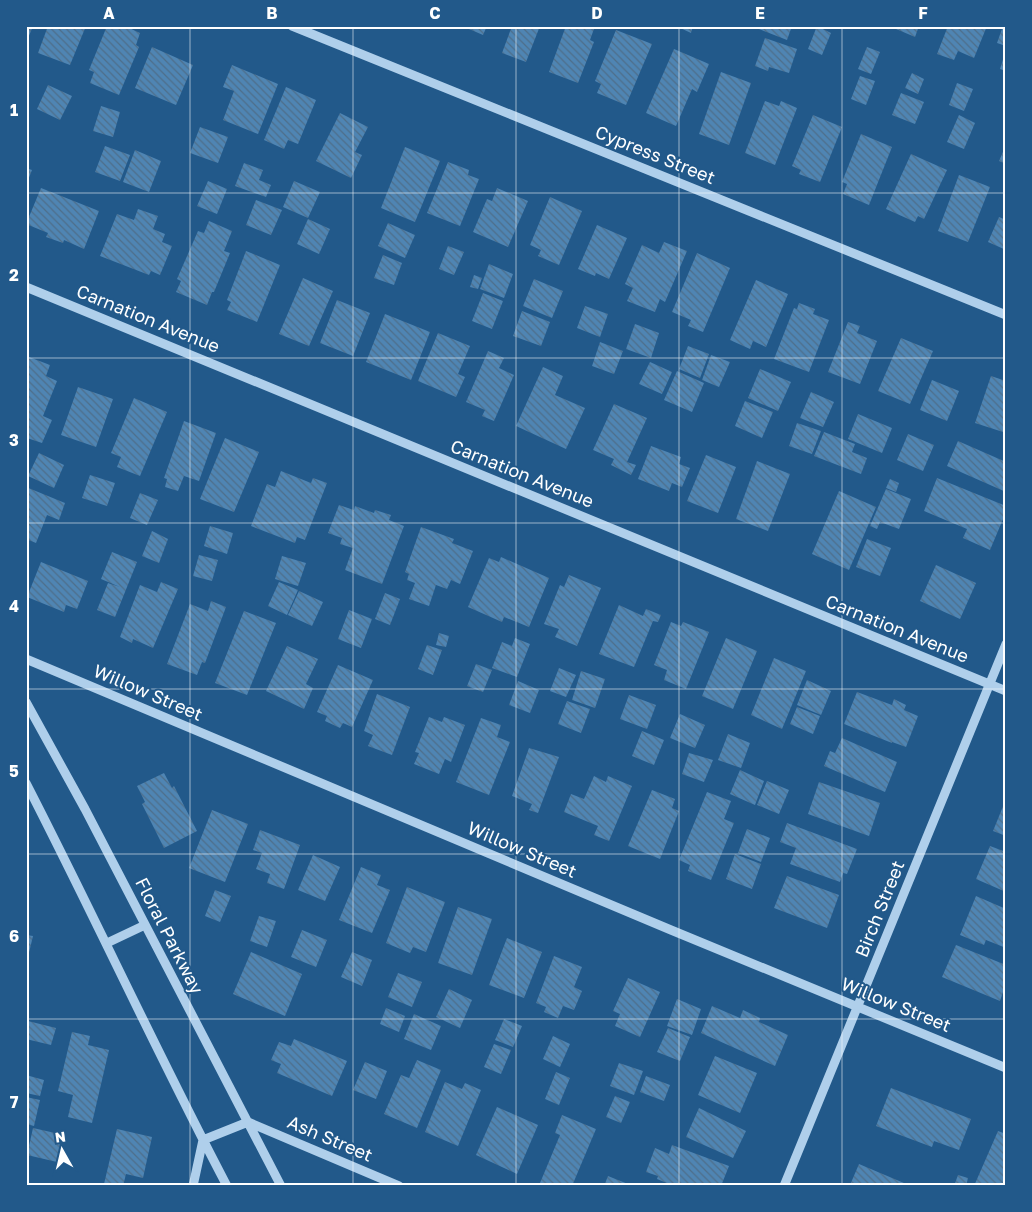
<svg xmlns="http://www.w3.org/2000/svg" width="1032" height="1212" font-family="'Golos Text',sans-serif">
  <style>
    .building { fill: url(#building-back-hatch) }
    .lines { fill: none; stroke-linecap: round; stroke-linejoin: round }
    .minor { stroke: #afcfeb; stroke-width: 9 }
    .grid { fill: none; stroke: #fff; stroke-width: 1; stroke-opacity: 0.55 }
    .labels { text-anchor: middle; stroke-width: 4; stroke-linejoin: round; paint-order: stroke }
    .street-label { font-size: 18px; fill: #fff; stroke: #22598a }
    .neatline { fill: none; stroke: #fff; stroke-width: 2 }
    .grid-label { font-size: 16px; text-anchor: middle; font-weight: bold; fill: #fff }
  </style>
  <defs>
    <pattern id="building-back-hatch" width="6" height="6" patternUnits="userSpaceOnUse" patternTransform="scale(1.25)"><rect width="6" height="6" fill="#4f85b3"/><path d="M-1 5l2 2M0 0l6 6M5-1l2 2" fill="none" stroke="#4e6e8a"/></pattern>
  </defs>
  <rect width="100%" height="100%" fill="#22598a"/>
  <path class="building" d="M26,26H33L26,43Z
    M48,26H86L70,65L38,53Z
    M107,26H125L140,33L136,45L139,47L119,95L90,83L94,72L89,70Z
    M462,26H487L483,35Z
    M512,26H540L526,62L502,53Z
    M566,26H595L590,40L594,42L578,83L549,72Z
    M676,26H693L691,33Z
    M760,26H792L787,40L759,29Z
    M817,26L831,33L822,55L808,49Z
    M889,26H919L915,37Z
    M948,26H987L974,58L958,51L954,60L937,54Z
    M1003,26H1006V46L997,43Z
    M616,30L652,44L626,105L597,93L601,84L595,81Z
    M765,38L797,49L789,73L769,67L768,71L755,66Z
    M152,47L193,65L176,105L135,88Z
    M867,47L880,52L871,74L858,69Z
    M674,49L709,64L697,92L692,89L676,126L646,113Z
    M1005,53H1006V71L1000,69Z
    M232,65L278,84L258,134L223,120L234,91L223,87Z
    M721,72L751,83L729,145L699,134Z
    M912,73L924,79L918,94L905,88Z
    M860,76L875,81L866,105L851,99Z
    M957,83L973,89L964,111L949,105Z
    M48,85L72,96L60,120L37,109Z
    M286,87L316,100L298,144L288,140L284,149L264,140Z
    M901,93L924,102L915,124L892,115Z
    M765,101L779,106L781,101L797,108L775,165L745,153Z
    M101,106L120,112L113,137L93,131Z
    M340,113L368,127L355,152L362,155L351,178L316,161Z
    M813,115L842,127L820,182L799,174L801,170L792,166Z
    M959,115L975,123L964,149L947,142Z
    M200,127L228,137L218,163L190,153Z
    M861,134L892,147L869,205L843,194L847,184L842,182Z
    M1006,145V164L999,161Z
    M105,146L130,155L120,181L95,172Z
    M405,147L440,161L415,222L381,208Z
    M135,150L161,161L149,192L123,182Z
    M911,154L947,170L924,219L918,216L915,222L886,209Z
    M448,162L469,170L468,175L479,179L460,226L427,213Z
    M244,163L263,170L259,180L271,185L266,197L235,186Z
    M26,168L32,170L26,185Z
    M959,175L990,187L968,242L938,231Z
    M208,181L227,189L217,214L197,206Z
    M294,181L320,192L308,218L283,207Z
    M41,188L99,211L84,249L64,240L63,243L46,237L48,233L26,224Z
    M497,188L528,201L508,247L473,232L487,199L492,201Z
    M550,197L582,211L559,265L538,256L541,250L530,245Z
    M256,200L282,210L271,235L246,225Z
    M138,209L158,216L153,229L165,234L162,242L172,246L160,275L151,271L149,275L100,256L117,214L134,220Z
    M999,217L1006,220V250L988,242Z
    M308,219L330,229L319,254L297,244Z
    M209,221L232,231L224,251L230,253L214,292H212L207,305L176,292L181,281L177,279L198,231L204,233Z
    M388,223L415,235L405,258L378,246Z
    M597,225L627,238L609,279L596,273L595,276L578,269Z
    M664,242L687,251L665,302L660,299L655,312L627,301L633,288L625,284L642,245L659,253Z
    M448,246L464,252L454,275L439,269Z
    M246,251L280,265L257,322L227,310L231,302L227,300Z
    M697,253L730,268L703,332L688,326L691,320L672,312Z
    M383,255L402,263L394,285L374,278Z
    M489,264L513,274L504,298L480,289Z
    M474,275L482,278L478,289L470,287Z
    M303,278L333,291L309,346L279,334Z
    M534,279L563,291L552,318L523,306Z
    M756,280L788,294L766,347L753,341L750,349L730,340Z
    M483,293L503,301L492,329L472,321Z
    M337,300L370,313L353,356L320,343Z
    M799,303L815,309L813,314L829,320L809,372L774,359L794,308L797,309Z
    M585,306L608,314L600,337L577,328Z
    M522,311L550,322L541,346L513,336Z
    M385,314L430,332L411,380L366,362Z
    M848,322L860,326L857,333L877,341L860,384L828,372Z
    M635,324L659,333L651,358L626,349Z
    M438,333L470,346L458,374L465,377L456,397L418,381Z
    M901,338L933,351L910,404L878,391Z
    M600,342L623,351L614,374L592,366Z
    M688,346L709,354L700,378L679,369Z
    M488,351L504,358L499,368L514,375L494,421L482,416L485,410L466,402Z
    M711,355L730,362L719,387L702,380Z
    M29,357L50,365L46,376L57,381L43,416L52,420L42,443L27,438L28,434L26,433V364Z
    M650,362L672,372L662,394L639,384Z
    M543,367L563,376L555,395L585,408L566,449L516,426Z
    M760,369L791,382L778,411L748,398Z
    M677,371L704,383L692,412L664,400Z
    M991,376L1006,381V423L1003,432L975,423Z
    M932,380L959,391L947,421L920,410Z
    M78,387L113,399L96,447L61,435Z
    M811,392L834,402L823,427L800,418Z
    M134,398L167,412L140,476L117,467L121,457L111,453Z
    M745,401L773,412L762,438L735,426Z
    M614,404L647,418L627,462L636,465L631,475L611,465L614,459L593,450Z
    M858,414L892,428L882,453L848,439Z
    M184,421L216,433L199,481L184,476L178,491L165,487L167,479L164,478Z
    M797,423L821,431L812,454L789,446Z
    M824,432L855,444L852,452L867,458L861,474L814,456Z
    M908,434L934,445L923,471L897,460Z
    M225,438L259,452L234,512L200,499Z
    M958,441L1006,462V492L947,466Z
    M651,446L681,457L679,464L690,468L682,487L672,483L669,491L638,479Z
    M39,453L64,465L54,488L28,476Z
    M706,455L736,467L718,513L687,501Z
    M757,461L790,474L768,531L736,519Z
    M281,471L311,483L313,478L327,483L305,540L297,537L295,543L251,526L267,484L275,487Z
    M90,475L115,483L107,506L82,498Z
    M937,478L1006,506V512L990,550L963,538L967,529L924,511Z
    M890,479L899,483L896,492L886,488Z
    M26,487L65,503L59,520L47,515L36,543L26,539Z
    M886,489L911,499L899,529L880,522L877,529L870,526Z
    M839,491L876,507L849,570L812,554Z
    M140,493L158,500L147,525L130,518Z
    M339,505L354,510L355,506L374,513L375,510L391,515L389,520L404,526L382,584L345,570L353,548L340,544L342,538L328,533Z
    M210,526L233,533L227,554L204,546Z
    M421,527L454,539L452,543L473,551L460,584L451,580L447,589L436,585L429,606L409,599L415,583L407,580L409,574L405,572Z
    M152,531L168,539L159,563L142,556Z
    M867,539L891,548L880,576L856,567Z
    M112,552L137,562L115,617L97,610L108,583L120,587L101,579Z
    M199,555L218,560L212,581L193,576Z
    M282,556L306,563L298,586L275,579Z
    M501,557L549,578L529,627L504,617L502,622L468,607L489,558L499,562Z
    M41,562L88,581L77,609L66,605L64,612L27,597Z
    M936,565L976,583L960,619L920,601Z
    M569,575L601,588L577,646L555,637L559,629L544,624L560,585L564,587Z
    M161,582L178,589L153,648L133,639L132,643L120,637L140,585L157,592Z
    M279,582L298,590L287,615L268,606Z
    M299,591L323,602L312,626L288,615Z
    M385,593L400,599L390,625L375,619Z
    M211,601L226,607L205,663L202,662L197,675L167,664L190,604L208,611Z
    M619,605L643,616L646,609L661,615L658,622L653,621L634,667L599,654Z
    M349,610L372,619L361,648L338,639Z
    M244,611L276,623L247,695L215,683Z
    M671,622L681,626L683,622L709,632L686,689L664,680L667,670L654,665Z
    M439,633L449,636L446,647L436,645Z
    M515,638L530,644L517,677L492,668L502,642L512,646Z
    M726,638L757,651L733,709L702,696Z
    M427,645L442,650L433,675L418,669Z
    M287,646L318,659L306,684L313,688L304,709L266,691Z
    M774,658L806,671L782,729L751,715Z
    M476,664L492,670L483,692L467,686Z
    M338,665L373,680L352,727L343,723L340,728L325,721L327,716L317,712Z
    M559,668L576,675L566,697L550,691Z
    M581,671L605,679L595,708L572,700Z
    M807,680L831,691L821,715L797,705Z
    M518,681L539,690L530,713L509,705Z
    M857,692L892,705L894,699L906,705L904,710L918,716L906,747L892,742V743L844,724Z
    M377,694L410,707L392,755L368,746L373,735L364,731Z
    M629,695L656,705L647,729L620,719Z
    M567,701L590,709L581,733L558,724Z
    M797,707L820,716L813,734L790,724Z
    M680,714L705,725L695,748L670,738Z
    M429,717L442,722L444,717L465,725L451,762L445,759L439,774L414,764L419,753L415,752Z
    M481,718L501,725L497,737L510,742L489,795L456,782Z
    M642,731L664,740L654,765L632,756Z
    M728,734L750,743L741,768L718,760Z
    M842,738L897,762L885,792L824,766L830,751L835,753Z
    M529,748L559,757L538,813L529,810L532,804L512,796Z
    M689,753L713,760L704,782L682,774Z
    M740,770L764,781L755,805L730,794Z
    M164,773L172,788L174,786L197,831L164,848L142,804L145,802L137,786Z
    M594,776L606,782L608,776L632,786L609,841L594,835L598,826L564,812L571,794L584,799Z
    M767,781L789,790L779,814L757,805Z
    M819,782L880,803L869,836L808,814Z
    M652,790L675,799L672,808L679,811L660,859L628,846Z
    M707,792L731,801L724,819L734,823L711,880L688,871L690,865L679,860Z
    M1006,799V836L993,831Z
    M212,810L248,824L225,882L189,868Z
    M787,823L857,849L847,874L843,873L840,882L790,864L796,848L780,842Z
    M747,829L770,838L761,862L738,853Z
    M260,830L300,845L284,889L267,883L270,874L256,869L262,853L253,850Z
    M990,846L1006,852V892L976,879Z
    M735,854L761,864L752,889L726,879Z
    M313,855L340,867L325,901L298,890Z
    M361,867L381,875L377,885L390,890L372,933L339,920Z
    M787,876L839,895L827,928L774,908Z
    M407,887L445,902L426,952L413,947L410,953L386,943Z
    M215,890L231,896L220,922L205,916Z
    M976,896L1006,909V948L986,940L984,945L960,935Z
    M458,907L492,919L472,975L438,963Z
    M259,916L276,921L267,947L250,941Z
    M302,930L327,940L316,967L291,957Z
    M26,935L33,936L27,961L26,960Z
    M507,938L542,952L524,998L489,985Z
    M956,945L1006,965V993L1003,992L1000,1001L942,977Z
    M251,952L302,974L285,1016L233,994Z
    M352,952L372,960L362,986L341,977Z
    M554,956L582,967L574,987L582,991L574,1010L563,1006L558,1018L544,1012L546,1007L536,1003Z
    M398,973L422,982L412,1007L388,997Z
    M628,978L660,992L640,1037L615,1026L620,1014L613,1011Z
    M449,989L472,1000L460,1028L436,1017Z
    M677,999L701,1009L692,1035L667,1026Z
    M712,1006L740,1018L743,1010L760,1018L759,1022L788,1035L775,1066L701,1033Z
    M386,1008L405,1016L399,1032L380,1024Z
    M414,1014L441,1026L431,1050L404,1039Z
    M504,1019L522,1026L513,1047L495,1040Z
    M28,1021L56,1028L51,1045L26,1039V1029Z
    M668,1028L690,1037L680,1061L657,1052Z
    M72,1032L90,1036L88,1045L109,1050L92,1123L68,1117L73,1095L58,1091Z
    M553,1036L570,1044L560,1067L543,1059Z
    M294,1039L347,1061L332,1096L277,1073L281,1064L271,1060L279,1042L291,1046Z
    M494,1044L511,1050L501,1074L484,1067Z
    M715,1056L757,1073L740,1113L698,1095Z
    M417,1060L441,1070L417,1128L384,1114L401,1075L409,1078Z
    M365,1062L387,1071L376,1099L353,1090Z
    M619,1063L643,1071L634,1095L610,1086Z
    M556,1072L570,1078L559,1105L545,1099Z
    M26,1075L44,1080L40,1096L26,1093Z
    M646,1076L670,1085L664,1101L640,1092Z
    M445,1082L462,1089L465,1083L481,1090L458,1146L425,1132Z
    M891,1088L971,1119L959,1150L934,1141L932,1147L876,1126Z
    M615,1096L630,1102L621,1123L606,1117Z
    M26,1097L40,1100L34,1126L26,1124Z
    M497,1107L538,1125L517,1174L476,1155Z
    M699,1108L746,1131L733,1158L686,1137Z
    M562,1115L596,1129L572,1186H547L540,1183L560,1135L555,1133Z
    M33,1128L64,1135L57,1162L27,1155Z
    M117,1129L152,1137L143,1178L126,1174L123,1186H110L104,1184Z
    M998,1131L1006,1134V1186H974Z
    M672,1145L729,1166L721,1186H674L657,1179L658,1176L646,1172L655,1148L669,1154Z
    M859,1164L911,1186L850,1185Z
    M958,1175L968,1178L966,1186H954Z
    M608,1176L633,1186H604Z"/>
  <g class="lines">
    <path class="minor" d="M292,26L1006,315
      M26,287L1006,691
      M26,659L671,930L1006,1068
      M26,702L85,809L281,1186
      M26,783C95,917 157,1053 227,1186
      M107,943L145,925
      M193,1186L203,1140L248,1122L399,1186
      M784,1186L1006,644"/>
  </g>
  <path class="grid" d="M190,26V1186M353,26V1186M516,26V1186M679,26V1186M842,26V1186M26,193H1006M26,358H1006M26,523H1006M26,689H1006M26,854H1006M26,1019H1006"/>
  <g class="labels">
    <g class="street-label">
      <text transform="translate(655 155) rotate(22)" y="6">Cypress Street</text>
      <text transform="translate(148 319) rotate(22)" y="6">Carnation Avenue</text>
      <text transform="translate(522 474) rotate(22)" y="6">Carnation Avenue</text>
      <text transform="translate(897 629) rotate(22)" y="6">Carnation Avenue</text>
      <text transform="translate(148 693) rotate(23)" y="6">Willow Street</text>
      <text transform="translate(522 850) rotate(23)" y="6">Willow Street</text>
      <text transform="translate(880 909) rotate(-68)" y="6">Birch Street</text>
      <text transform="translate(169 936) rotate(63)" y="6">Floral Parkway</text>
      <text transform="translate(896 1005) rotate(22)" y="6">Willow Street</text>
      <text transform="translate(330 1139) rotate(23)" y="6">Ash Street</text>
    </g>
  </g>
  <rect width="1032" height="1212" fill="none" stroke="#22598a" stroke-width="55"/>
  <g transform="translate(62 1150) rotate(352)" stroke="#22598a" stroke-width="4" paint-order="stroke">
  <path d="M0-4L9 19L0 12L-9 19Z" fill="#ffffff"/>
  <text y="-8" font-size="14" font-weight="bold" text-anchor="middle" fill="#ffffff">N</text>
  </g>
  <rect x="28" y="28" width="976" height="1156" class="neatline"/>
  <g class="grid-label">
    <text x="109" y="19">A</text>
    <text x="272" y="19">B</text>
    <text x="435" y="19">C</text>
    <text x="597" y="19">D</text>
    <text x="760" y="19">E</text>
    <text x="923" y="19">F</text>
    <text x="14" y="116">1</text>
    <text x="14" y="281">2</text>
    <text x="14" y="446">3</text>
    <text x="14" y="612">4</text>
    <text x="14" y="777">5</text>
    <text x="14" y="942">6</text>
    <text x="14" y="1108">7</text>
  </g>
</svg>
